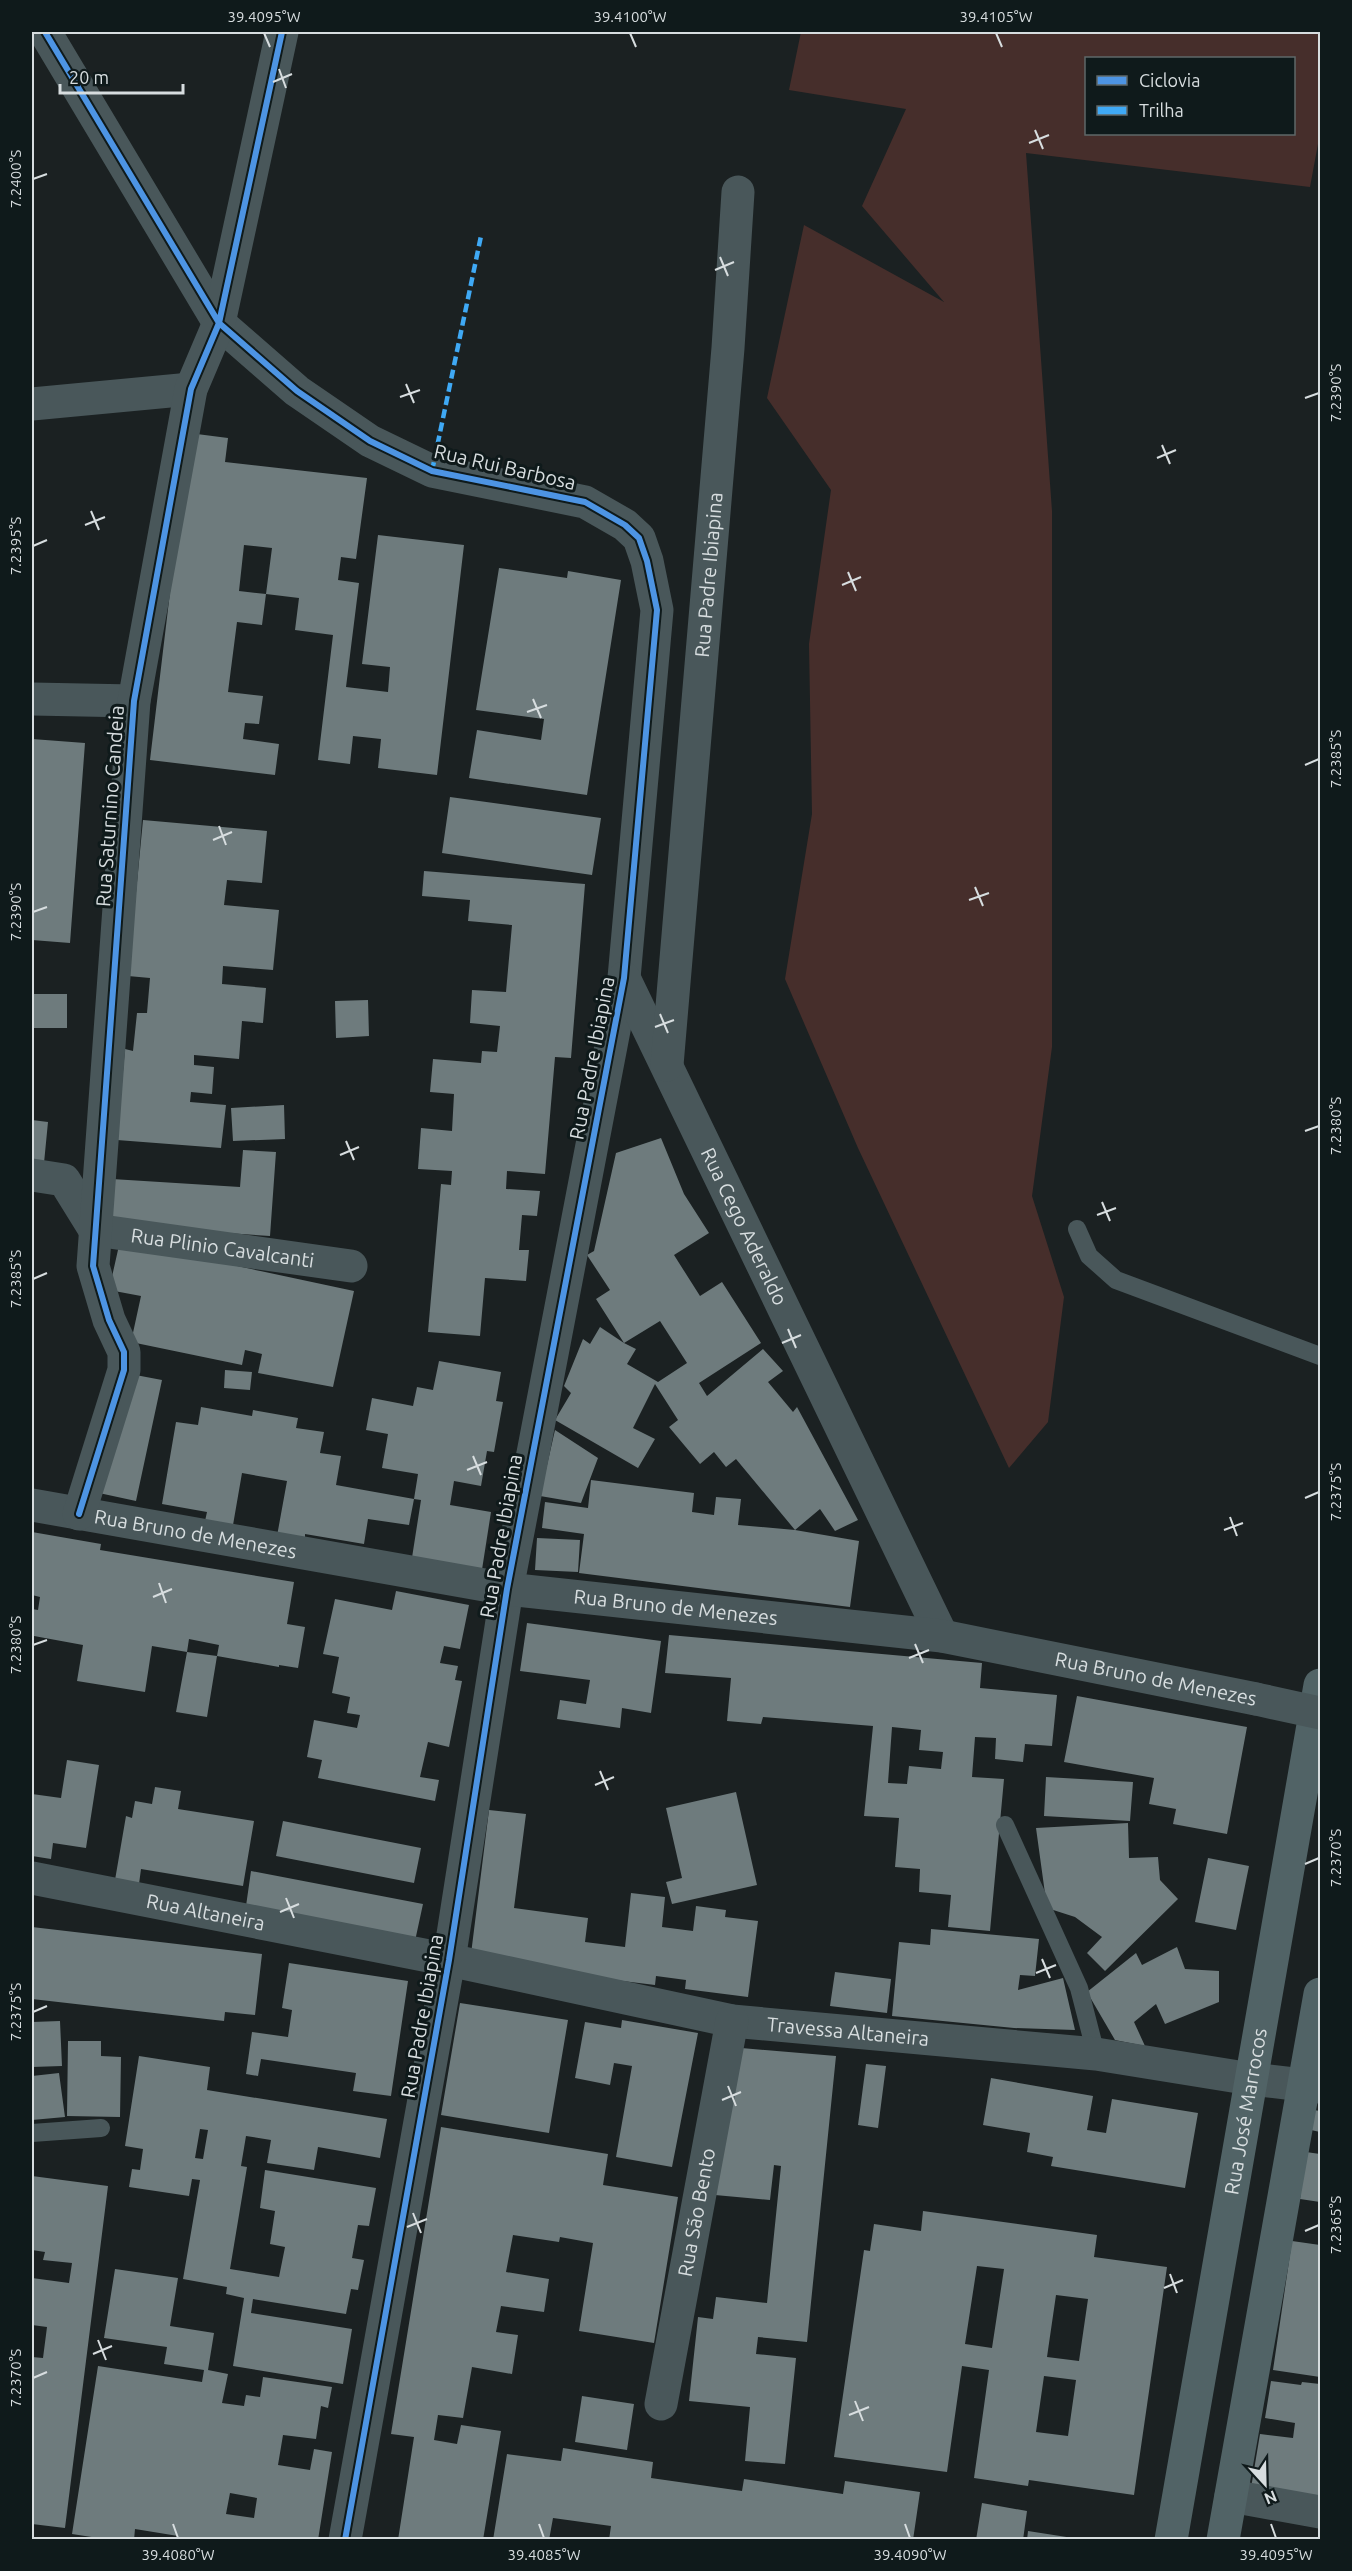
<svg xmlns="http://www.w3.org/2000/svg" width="1352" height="2571" font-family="Ubuntu,sans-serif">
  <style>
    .green { fill: #462e2b; fill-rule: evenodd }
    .building { fill: #6e7b7d; fill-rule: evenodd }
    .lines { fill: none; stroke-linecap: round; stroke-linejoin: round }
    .lane { stroke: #49575a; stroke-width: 18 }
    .street { stroke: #49575a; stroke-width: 33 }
    .secondary { stroke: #516366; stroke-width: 33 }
    .street-bridge { stroke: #49575a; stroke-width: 33 }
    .quiet { stroke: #3fa9f5; stroke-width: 4.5; stroke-dasharray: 9 4.5; stroke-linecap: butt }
    .cycleway-casing { stroke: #0f1a1b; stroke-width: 10 }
    .cycleway { stroke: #4d94e3; stroke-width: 6 }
    .ticks { fill: none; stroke: #d7dddf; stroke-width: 2 }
    .labels { text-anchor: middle; stroke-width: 6; stroke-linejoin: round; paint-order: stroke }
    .street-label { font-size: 20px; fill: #d7dddf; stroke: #0f1a1b }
    .neatline { fill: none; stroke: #d7dddf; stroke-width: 2 }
    .ticks-label { font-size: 15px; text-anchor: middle; fill: #d7dddf }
  </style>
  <rect width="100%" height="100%" fill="#1b2122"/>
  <path class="green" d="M801,32H1320V133L1310,187L1026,153L1052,511V1047L1032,1196L1064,1297L1048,1422L1009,1468L858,1148L785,979L812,814L809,644L831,490L767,398L804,225L944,302L862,206L906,109L789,90ZM1086,58H1294V134H1086Z"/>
  <path class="building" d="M189,433L228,438L225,462L367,478L356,559L341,557L338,580L359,583L346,687L388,692L390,667L362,664L378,535L464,545L437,775L378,768L381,739L353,736L350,764L318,760L333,635L295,630L299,598L266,594L272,548L244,545L239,591L266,594L262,625L237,622L228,692L263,696L259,724L245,723L243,739L279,744L275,775L150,760Z
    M499,568L567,578L568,571L621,580L587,795L469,778L477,730L541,740L544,719L476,710Z
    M32,739L85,743L70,943L32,940Z
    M450,797L601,818L592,875L442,853Z
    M143,820L267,831L262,883L227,880L224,905L279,910L273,970L223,966L222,984L266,988L263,1023L242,1021L239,1059L194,1055V1065L214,1067L212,1094L191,1092L190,1102L226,1105L221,1148L117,1140L125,1049L133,1051L137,1013H147L150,978L128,976Z
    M424,871L585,884L571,1058L555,1057L545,1174L507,1171L506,1189L540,1191L537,1216L522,1215L519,1250H529L526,1281L485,1278L480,1336L428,1332L441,1184L451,1185L452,1171L418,1169L421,1128L452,1131L454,1094L430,1092L433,1059L481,1063L482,1051L497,1052L500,1026L470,1023L472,990L506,992L512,925L468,921L470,900L422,896Z
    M32,994H67V1028H32Z
    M368,1000L369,1036L336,1038L335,1001Z
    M284,1105L285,1139L233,1141L231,1108Z
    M32,1120L48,1122L44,1163L32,1162Z
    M661,1138L684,1194L709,1233L674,1255L700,1296L722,1282L761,1343L699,1383L707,1396L763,1349L783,1371L768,1382L793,1412L797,1407L858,1520L835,1531L820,1509L795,1530L736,1459L726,1467L714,1452L700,1464L669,1427L678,1420L655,1384L633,1428L655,1439L638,1468L555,1420L571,1393L564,1386L583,1339L590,1344L600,1327L624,1343L636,1349L627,1364L658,1382L687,1363L660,1321L624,1343L596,1299L610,1290L587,1255L594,1251L616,1153Z
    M243,1150L276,1152L270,1236L109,1225L112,1179L240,1187Z
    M120,1241L354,1291L333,1387L258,1373L262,1354L245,1350L242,1365L131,1342L141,1296L109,1290Z
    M439,1361L501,1372L496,1401L503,1402L494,1452L487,1451L481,1486L454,1481L450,1505L491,1512L481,1576L411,1564L421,1500L414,1499L409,1525L368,1519L364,1544L305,1534V1541L277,1536L287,1481L242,1473L233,1525L205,1521L207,1512L162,1504L176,1422L198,1425L201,1407L252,1416L253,1410L298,1418L296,1428L324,1432L320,1453L341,1456L336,1485L414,1499L418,1474L382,1468L388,1434L366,1430L372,1398L413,1406L417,1387L433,1390Z
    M225,1370L252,1372L250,1390L224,1388Z
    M125,1373L162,1380L136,1501L99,1493Z
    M555,1430L598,1458L581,1503L540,1496Z
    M591,1480L694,1493L692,1512L714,1515L716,1497L741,1499L738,1525L795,1530L859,1541L850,1607L579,1573L584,1534L542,1528L545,1502L588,1508Z
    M32,1532L101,1544L100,1550L294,1582L287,1624L305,1627L298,1668L279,1665V1667L217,1656L219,1645L189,1639L187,1652L152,1646L145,1692L77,1681L83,1645L34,1636L32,1641V1609L38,1610L40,1597L32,1595Z
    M537,1538L580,1540L578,1572L535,1570Z
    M396,1591L469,1605L460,1649L444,1646L440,1663L458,1666L455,1680L462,1681L449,1747L428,1742L420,1777L439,1780L435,1801L318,1778L322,1760L307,1757L314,1720L357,1728L360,1715L347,1713L350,1697L332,1693L339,1657L323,1654L335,1599L392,1610Z
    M527,1623L661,1641L651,1713L622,1708L620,1728L557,1719L560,1700L586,1704L590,1680L520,1671Z
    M669,1635L982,1663L980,1688L1057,1695L1052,1746L1025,1744L1023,1762L995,1759L996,1738L975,1737L972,1777L1004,1779L990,1931L948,1927L951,1895L919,1892L920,1869L895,1867L899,1818L864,1816L873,1726L763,1717L761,1724L727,1721L731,1678L665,1673ZM892,1727L921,1730L919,1750L943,1752L941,1769L909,1766L907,1784L888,1783Z
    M187,1652L217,1656L207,1717L176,1712Z
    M1077,1696L1247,1727L1227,1834L1173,1824L1176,1809L1149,1804L1154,1778L1064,1762Z
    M67,1760L99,1765L86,1848L53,1843L51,1859L32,1856V1794L61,1798Z
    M1046,1777L1133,1782L1130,1821L1044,1816Z
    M155,1787L181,1791L178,1809L254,1821L243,1886L141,1869L139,1884L115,1880L126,1816L132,1818L135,1801L152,1804Z
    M736,1792L757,1885L672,1904L666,1882L682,1878L666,1808Z
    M489,1810L526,1814L514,1908L588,1918L585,1942L625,1947L631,1893L665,1897L662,1927L693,1931L696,1906L726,1910L725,1917L758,1921L748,1997L685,1989L686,1980L656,1976L655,1985L470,1962Z
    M283,1821L421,1848L414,1883L276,1856Z
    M1128,1823L1129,1858L1158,1857L1160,1880L1178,1899L1105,1971L1087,1953L1102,1937L1075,1917L1047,1908L1036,1828Z
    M1208,1858L1249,1866L1236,1930L1195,1922Z
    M251,1871L423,1904L415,1941L246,1906Z
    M32,1927L262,1954L255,2015L225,2012L224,2021L32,1999Z
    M931,1929L1039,1939L1035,1976L1020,1975L1018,1990L1063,1978L1075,2030L1014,2028L892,2016L899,1942L930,1945Z
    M1177,1947L1185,1969L1219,1971V2002L1165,2024L1156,2004L1134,2022L1145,2046L1115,2040L1087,1992L1136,1953L1142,1965Z
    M289,1963L408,1981L391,2096L353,2091L356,2073L261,2059L258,2076L246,2074L252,2032L288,2037L292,2010L282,2008Z
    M835,1972L891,1979L887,2013L830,2006Z
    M460,2003L568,2020L549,2133L441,2115Z
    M622,2020L698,2033L672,2167L616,2157L632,2066L614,2063L610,2085L575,2078L585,2022L621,2028Z
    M60,2021L62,2066L32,2067V2022Z
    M68,2041H101V2056L121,2057L120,2117L67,2116Z
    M730,2047L836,2056L807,2342L758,2337L756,2354L796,2358L785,2464L745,2461L750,2407L689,2401L698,2317L713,2319L716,2297L767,2303L781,2166L774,2165L770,2200L715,2195Z
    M139,2056L210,2067L207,2090L387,2119L380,2158L318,2147L314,2170L267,2163L271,2140L246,2136L241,2166L247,2167L230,2269L279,2277L285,2247L270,2244L275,2211L260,2208L265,2170L376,2188L369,2226L358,2225L352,2258L364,2260L358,2290L351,2289L346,2314L253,2299L251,2313L352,2329L343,2384L233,2366L244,2298L226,2294L227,2287L183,2279L200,2180L192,2179L189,2196L129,2187L132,2169L140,2170L143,2149L125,2146ZM200,2129L208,2130L203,2159L195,2158Z
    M866,2064L886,2066L878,2128L858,2125Z
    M59,2073L65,2117L32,2120V2076Z
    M991,2078L1093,2096L1087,2130L1106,2133L1112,2099L1198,2113L1185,2188L1051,2166L1053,2157L1027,2152L1030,2133L983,2125Z
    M1314,2110L1320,2111V2132L1311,2130Z
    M441,2127L608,2154L603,2185L678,2197L654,2343L579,2331L593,2243L560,2237L559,2242L513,2235L506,2272L549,2279L544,2312L501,2306L496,2332L518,2335L512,2374L472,2367L463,2418L438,2415L434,2440L457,2444L461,2425L501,2431L483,2540H398L414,2437L391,2434Z
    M1306,2152L1320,2154V2202L1300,2199Z
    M32,2176L108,2186L65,2528L32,2524V2357L43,2358L47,2327L32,2325V2278L69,2283L72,2263L43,2260L45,2252L32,2250Z
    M923,2211L1097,2235L1094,2257L1167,2267L1134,2495L1029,2480L1028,2486L974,2478L989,2370L962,2366L947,2472L834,2457L864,2250L870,2251L874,2224L921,2231ZM977,2266L1004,2269L992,2348L965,2344ZM1056,2295L1088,2299L1079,2361L1047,2357ZM1044,2376L1076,2380L1068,2436L1036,2432Z
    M1292,2241L1320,2245V2377L1273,2370Z
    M115,2269L178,2278L170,2326L214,2333L208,2370L228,2374L222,2403L244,2406L246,2395L260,2397L263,2377L332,2387L328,2408L321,2406L316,2439L283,2435L278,2465L310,2470L314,2449L332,2452L318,2540H178V2536L135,2529L134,2540H111L72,2534L98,2366L202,2382L204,2370L164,2364L167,2347L104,2338ZM230,2493L257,2498L254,2518L226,2514Z
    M1271,2381L1301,2385L1302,2382L1320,2384V2499L1251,2488L1260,2434L1293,2438L1295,2423L1265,2418Z
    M582,2396L634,2404L627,2450L575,2442Z
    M563,2448L653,2462L651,2478L742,2491L744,2479L843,2494L845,2481L920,2492L913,2540H609L611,2526L553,2518L549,2540H493L507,2454L561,2461Z
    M982,2503L1027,2511L1023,2540H976Z
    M1028,2531L1073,2538V2540H1027Z"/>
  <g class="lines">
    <path class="lane" d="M1077,1229L1089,1256L1116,1280L1320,1356
      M1005,1825L1079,1988L1096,2054
      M32,2133L101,2128"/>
    <g class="street">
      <path d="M45,32L219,323L297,391L370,441L432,471L585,502L625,525L639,538L647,561L657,610L624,978L507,1589L449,1960L345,2540"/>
      <path d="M32,404L191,389"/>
      <path d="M32,699L134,701"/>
      <path id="s1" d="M624,978L942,1636"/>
      <path id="s2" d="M667,1065L728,348L738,192"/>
      <path id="s3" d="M32,1175L64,1180L95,1230L351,1266"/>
      <path id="s4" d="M32,1505L507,1589L942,1636L1256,1699"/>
      <path d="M79,1514L124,1370V1352L109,1320L93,1266L134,701L191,389L219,323L282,32"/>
      <path id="s5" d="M32,1878L449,1960L732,2021L1096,2054L1251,2079L1320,2087"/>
      <path id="s6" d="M661,2404L732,2021"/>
      <path d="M1231,2496L1320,2512"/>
    </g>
    <g class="secondary">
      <path id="s7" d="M1171,2540L1320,1685"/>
      <path d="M1223,2540L1320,1994"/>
    </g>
    <path class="street-bridge" d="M1256,1699L1320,1713"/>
    <path class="quiet" d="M432,471L481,236"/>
    <defs>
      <path id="cycleway" d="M45,32L219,323L297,391L370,441L432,471L585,502L625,525L639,538L647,561L657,610L624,978L507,1589L449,1960L345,2540
        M79,1514L124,1370V1352L109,1320L93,1266L134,701L191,389L219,323L282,32"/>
    </defs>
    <use href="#cycleway" class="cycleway-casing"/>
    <use href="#cycleway" class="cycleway"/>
  </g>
  <path class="ticks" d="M264,33L270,47M630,33L636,47M996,33L1002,47M279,69L286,88M273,82L292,74M1035,130L1043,149M1029,143L1049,135M33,179L47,174M720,257L728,276M715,270L734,262M406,384L414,403M400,397L420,390M1305,398L1319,393M1162,445L1170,464M1157,458L1176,450M91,511L99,530M85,525L105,517M33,546L47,540M848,572L856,591M842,585L861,577M533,699L541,718M527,712L547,705M1305,765L1319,759M219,826L226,845M213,840L232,832M975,887L983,906M969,900L989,893M33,912L47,907M660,1014L668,1033M655,1027L674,1020M1305,1131L1319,1126M346,1141L354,1160M340,1155L359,1147M1102,1202L1110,1221M1097,1215L1116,1208M33,1279L47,1273M788,1329L796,1348M782,1343L801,1335M473,1456L481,1475M467,1470L487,1462M1305,1498L1319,1492M1230,1517L1237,1536M1224,1530L1243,1523M159,1583L166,1603M153,1597L172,1589M915,1644L923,1663M33,1645L47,1640M909,1658L929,1650M600,1771L608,1790M595,1785L614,1777M1305,1864L1319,1858M286,1898L294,1918M280,1912L299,1904M1042,1959L1050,1978M1036,1973L1056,1965M33,2012L47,2006M728,2086L736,2106M722,2100L741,2092M413,2213L421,2233M407,2227L427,2219M1305,2231L1319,2225M1170,2274L1177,2293M1164,2288L1183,2280M98,2340L106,2360M93,2354L112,2346M33,2378L47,2372M855,2401L863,2421M849,2415L869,2407M173,2524L178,2538M539,2524L544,2538M905,2524L910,2538M1271,2524L1276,2538"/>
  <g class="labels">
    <g class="street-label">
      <text transform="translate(505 467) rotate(13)" y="7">Rua Rui Barbosa</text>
      <text dy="7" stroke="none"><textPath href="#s2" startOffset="492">Rua Padre Ibiapina</textPath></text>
      <text transform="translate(110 806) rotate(-86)" y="7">Rua Saturnino Candeia</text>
      <text transform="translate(592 1058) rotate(-79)" y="7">Rua Padre Ibiapina</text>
      <text dy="7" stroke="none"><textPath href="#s1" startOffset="276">Rua Cego Aderaldo</textPath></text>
      <text dy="7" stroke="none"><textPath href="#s3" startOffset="220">Rua Plinio Cavalcanti</textPath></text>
      <text dy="7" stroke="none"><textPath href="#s4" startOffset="166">Rua Bruno de Menezes</textPath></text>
      <text transform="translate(501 1536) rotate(-80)" y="7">Rua Padre Ibiapina</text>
      <text dy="7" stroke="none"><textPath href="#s4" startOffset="652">Rua Bruno de Menezes</textPath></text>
      <text dy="7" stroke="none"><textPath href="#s4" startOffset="1138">Rua Bruno de Menezes</textPath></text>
      <text dy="7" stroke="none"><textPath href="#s5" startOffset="177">Rua Altaneira</textPath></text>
      <text transform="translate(422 2016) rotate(-80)" y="7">Rua Padre Ibiapina</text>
      <text dy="7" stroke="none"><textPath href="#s5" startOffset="831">Travessa Altaneira</textPath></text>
      <text dy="7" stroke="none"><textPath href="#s7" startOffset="435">Rua José Marrocos</textPath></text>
      <text dy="7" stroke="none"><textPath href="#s6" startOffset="195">Rua São Bento</textPath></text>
    </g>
  </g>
  <rect width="1352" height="2571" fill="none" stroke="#0f1a1b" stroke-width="66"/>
  <rect x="1085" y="57" width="210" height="78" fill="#0f1a1b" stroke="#5f6869" stroke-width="1.5"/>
  <rect x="1097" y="76" width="30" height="9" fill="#4d94e3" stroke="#5f6869" stroke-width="1.5"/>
  <text x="1139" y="87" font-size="18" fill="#d7dddf">Ciclovia</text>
  <rect x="1097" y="106" width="30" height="9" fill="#3fa9f5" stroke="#5f6869" stroke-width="1.5"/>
  <text x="1139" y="117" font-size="18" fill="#d7dddf">Trilha</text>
  <g transform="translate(1265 2484) rotate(158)" stroke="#0f1a1b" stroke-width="4.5" paint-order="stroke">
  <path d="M0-4.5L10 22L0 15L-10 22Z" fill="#d7dddf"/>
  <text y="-9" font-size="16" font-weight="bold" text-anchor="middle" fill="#d7dddf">N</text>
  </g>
  <path d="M60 84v9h123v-9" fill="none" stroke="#d7dddf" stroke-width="3"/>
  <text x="69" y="84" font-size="18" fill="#d7dddf" stroke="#0f1a1b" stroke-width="4.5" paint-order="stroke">20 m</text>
  <rect x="33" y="33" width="1286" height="2505" class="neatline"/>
  <g class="ticks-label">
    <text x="264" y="22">39.4095°W</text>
    <text x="630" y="22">39.4100°W</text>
    <text x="996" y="22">39.4105°W</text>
    <text transform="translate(16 179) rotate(-90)" y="5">7.2400°S</text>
    <text transform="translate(1336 393) rotate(-90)" y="5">7.2390°S</text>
    <text transform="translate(16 546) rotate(-90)" y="5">7.2395°S</text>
    <text transform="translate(1336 759) rotate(-90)" y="5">7.2385°S</text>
    <text transform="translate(16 912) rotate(-90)" y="5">7.2390°S</text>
    <text transform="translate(1336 1126) rotate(-90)" y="5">7.2380°S</text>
    <text transform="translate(16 1279) rotate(-90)" y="5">7.2385°S</text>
    <text transform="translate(1336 1492) rotate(-90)" y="5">7.2375°S</text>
    <text transform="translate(16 1645) rotate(-90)" y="5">7.2380°S</text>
    <text transform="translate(1336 1858) rotate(-90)" y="5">7.2370°S</text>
    <text transform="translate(16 2012) rotate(-90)" y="5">7.2375°S</text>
    <text transform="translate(1336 2225) rotate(-90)" y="5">7.2365°S</text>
    <text transform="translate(16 2378) rotate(-90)" y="5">7.2370°S</text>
    <text x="178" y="2560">39.4080°W</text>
    <text x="544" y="2560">39.4085°W</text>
    <text x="910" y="2560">39.4090°W</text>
    <text x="1276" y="2560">39.4095°W</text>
  </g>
</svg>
